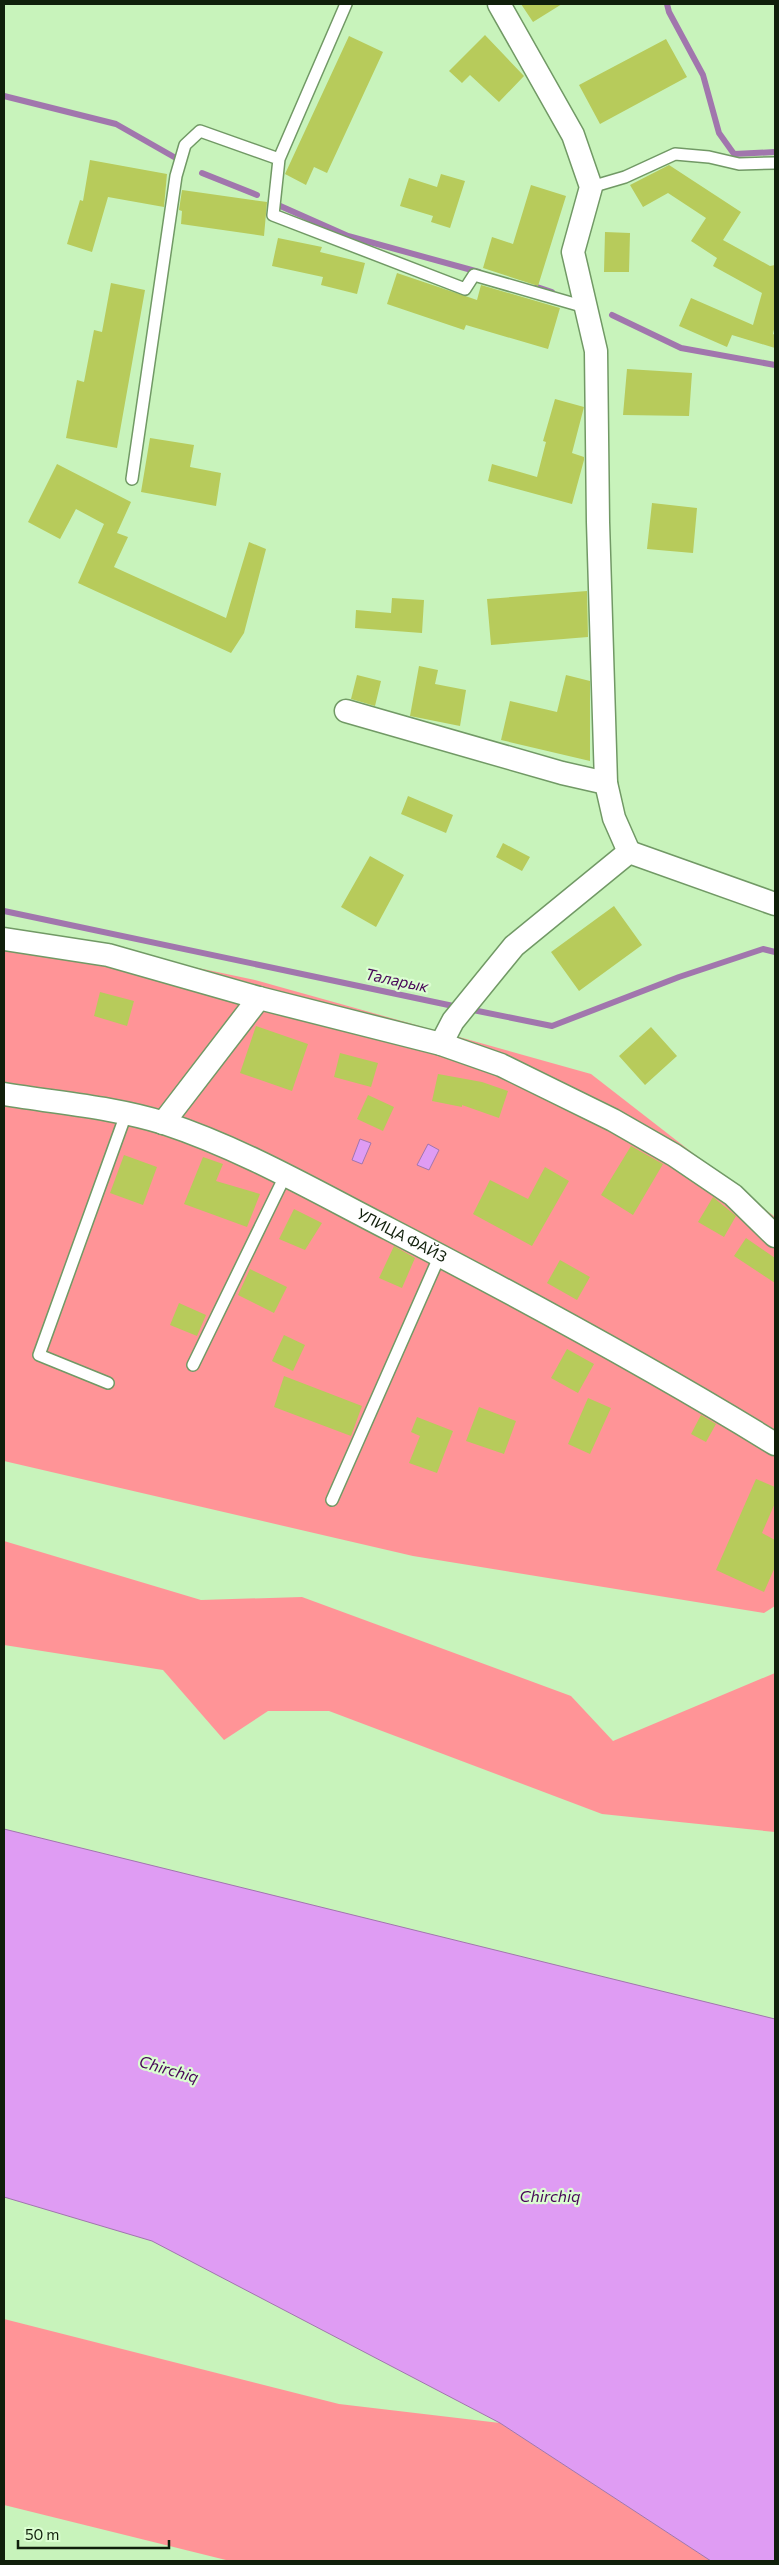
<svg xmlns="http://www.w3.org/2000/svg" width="779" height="2565" font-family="Commissioner,sans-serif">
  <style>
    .green { fill: #ff9497 }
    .water { fill: #df9cf3; stroke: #a176ad }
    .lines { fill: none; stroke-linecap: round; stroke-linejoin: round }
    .stream { stroke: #a176ad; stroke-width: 6 }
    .building { fill: #b7cb5b }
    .service-casing { stroke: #719965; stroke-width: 14 }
    .minor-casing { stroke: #719965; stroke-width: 25 }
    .service { stroke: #fff; stroke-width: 11 }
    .minor { stroke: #fff; stroke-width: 22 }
    .labels { text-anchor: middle; stroke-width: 4.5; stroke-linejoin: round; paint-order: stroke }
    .street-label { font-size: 15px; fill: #101f0b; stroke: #dbfed1 }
    .water-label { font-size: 16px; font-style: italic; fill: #480758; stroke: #dbfed1 }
  </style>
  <rect width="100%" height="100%" fill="#c8f3bb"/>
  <path class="green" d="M4,927L255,980L591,1074L775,1217V1606L764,1613L413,1556L4,1461Z
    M4,1541L201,1600L302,1597L571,1696L613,1741L775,1673V1832L602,1814L329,1711H268L224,1740L163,1670L4,1645Z
    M4,2319L339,2404L500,2423L711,2561H230L4,2505Z"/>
  <path class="water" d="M360,1139L371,1143L362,1164L352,1160Z
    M428,1144L439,1150L429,1170L417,1165Z
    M4,1829L775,2019V2561H711L500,2423L152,2241L4,2197Z"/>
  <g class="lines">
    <path class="stream" d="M667,4L669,12L703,75L719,133L734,154L775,152
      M4,96L116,124L174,157
      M202,173L257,195
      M278,205L348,236L479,272
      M537,287L552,292
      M612,315L681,348L775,365
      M4,911L458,1007
      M468,1009L552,1026L679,977L763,949L775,952"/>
  </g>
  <path class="building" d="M521,4H562L533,22Z
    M485,35L524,76L499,102L470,75L462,83L449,71Z
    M349,36L383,52L327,173L314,167L306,185L285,174Z
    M666,39L687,77L600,124L579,85Z
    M90,160L167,174L164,207L108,197L92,252L67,244L80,200L83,201Z
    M669,165L741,212L723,240L770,266L775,265V325L773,334L775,335V348L732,335L727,347L679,326L691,298L753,325L762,293L713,266L717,258L691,241L706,218L668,193L643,207L630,185Z
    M441,174L465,181L450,228L431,222L433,216L400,206L409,178L437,187Z
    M531,185L566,196L538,286L483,268L492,237L513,244Z
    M182,190L267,202L264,236L181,224L182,211L179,210Z
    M605,232L630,233L629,272H604Z
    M278,238L322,247L320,252L365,263L357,294L321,285L323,277L272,266Z
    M397,273L477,300L481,285L560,308L548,349L466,325L464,330L387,304Z
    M111,283L145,290L117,448L66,438L77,380L84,382L94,330L102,332Z
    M627,369L692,373L689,416L623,415Z
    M555,399L584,407L572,453L584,457V460L572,504L488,481L492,464L537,477L546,442L543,441Z
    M150,438L194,445L190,467L221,473L216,506L141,492Z
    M57,464L131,502L117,533L128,537L114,567L226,618L249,542L266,549L244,633L231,653L78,583L104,524L76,509L60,539L28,522Z
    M652,503L697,508L693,553L647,549Z
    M587,591L588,637L491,645L487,599Z
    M392,598L424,600L422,633L355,628L356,610L391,613Z
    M419,666L438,670L435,684L466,690L460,726L410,716Z
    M357,675L381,681L375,706L351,699Z
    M566,675L590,681V761L501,740L510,701L557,712Z
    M408,796L453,815L446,833L401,814Z
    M503,843L530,857L522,871L496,857Z
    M370,856L404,875L376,927L341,907Z
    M614,906L642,945L579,991L551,952Z
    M100,992L134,1001L127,1026L94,1016Z
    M256,1026L308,1044L292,1091L240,1073Z
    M651,1027L677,1056L645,1085L619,1056Z
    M340,1053L378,1063L371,1087L334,1077Z
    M438,1074L482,1082L508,1091L499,1118L462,1105V1107L432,1101Z
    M368,1095L394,1107L383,1131L357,1119Z
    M631,1146L663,1164L633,1215L601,1195Z
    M124,1155L157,1167L143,1205L110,1193Z
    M203,1157L223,1164L216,1181L260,1194L247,1227L184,1204Z
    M545,1167L569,1181L532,1246L473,1214L490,1180L528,1199Z
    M713,1197L736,1216L724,1237L698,1222Z
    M294,1209L322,1223L305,1250L279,1239Z
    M746,1238L775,1258V1283L734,1256Z
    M394,1246L415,1258L402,1288L379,1278Z
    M560,1260L590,1277L577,1300L547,1283Z
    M250,1269L287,1287L274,1313L238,1295Z
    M179,1303L206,1315L197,1336L170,1325Z
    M284,1335L305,1345L293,1371L272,1361Z
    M567,1349L594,1364L578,1393L551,1378Z
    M284,1376L362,1406L351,1436L274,1407Z
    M588,1398L611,1408L590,1454L568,1444Z
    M479,1407L516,1421L504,1454L466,1441Z
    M701,1415L716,1424L706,1442L691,1434Z
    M417,1417L453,1431L437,1473L409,1463L420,1436L411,1432Z
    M756,1479L775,1487V1503L762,1533L775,1540V1567L764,1592L716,1570Z"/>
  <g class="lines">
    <defs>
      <path id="service" d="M279,159L273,215L465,289L474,275L585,307
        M591,187L625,177L675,154L709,157L739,164L775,163
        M132,479L176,176L185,145L200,131L279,159L346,4
        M193,1365L285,1176
        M108,1383L39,1355L126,1114
        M332,1500L440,1255"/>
      <g id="minor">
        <path d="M499,4L573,135L591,187L573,252L596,351L598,522L606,783L614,818L629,852"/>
        <path d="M346,711L562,773L606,783"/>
        <path d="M4,939L108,955L259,998L441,1044L501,1065L613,1120L674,1155L733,1195L775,1236"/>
        <path d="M441,1044L453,1021L514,946L629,852L775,904"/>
        <path id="s1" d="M4,1094C57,1103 113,1107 164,1123C243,1149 315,1191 389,1229C520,1297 650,1367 775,1444"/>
        <path d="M163,1123L259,998"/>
      </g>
    </defs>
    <use href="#service" class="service-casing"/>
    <use href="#minor" class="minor-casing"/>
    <use href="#service" class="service"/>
    <use href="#minor" class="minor"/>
  </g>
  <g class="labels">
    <g class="street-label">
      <text dy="5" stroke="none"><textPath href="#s1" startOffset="426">УЛИЦА ФАЙЗ</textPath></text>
    </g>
    <g class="water-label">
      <text transform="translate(397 980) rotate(12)" y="6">Таларык</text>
      <text transform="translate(169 2069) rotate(16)" y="6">Chirchiq</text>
      <text x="550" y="2202">Chirchiq</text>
    </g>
  </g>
  <rect width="779" height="2565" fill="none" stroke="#101f0b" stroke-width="10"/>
  <path d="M18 2540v8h151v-8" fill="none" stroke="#101f0b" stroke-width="2.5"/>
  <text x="25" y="2540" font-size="15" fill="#101f0b" stroke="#dbfed1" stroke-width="4" paint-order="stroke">50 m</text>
</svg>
